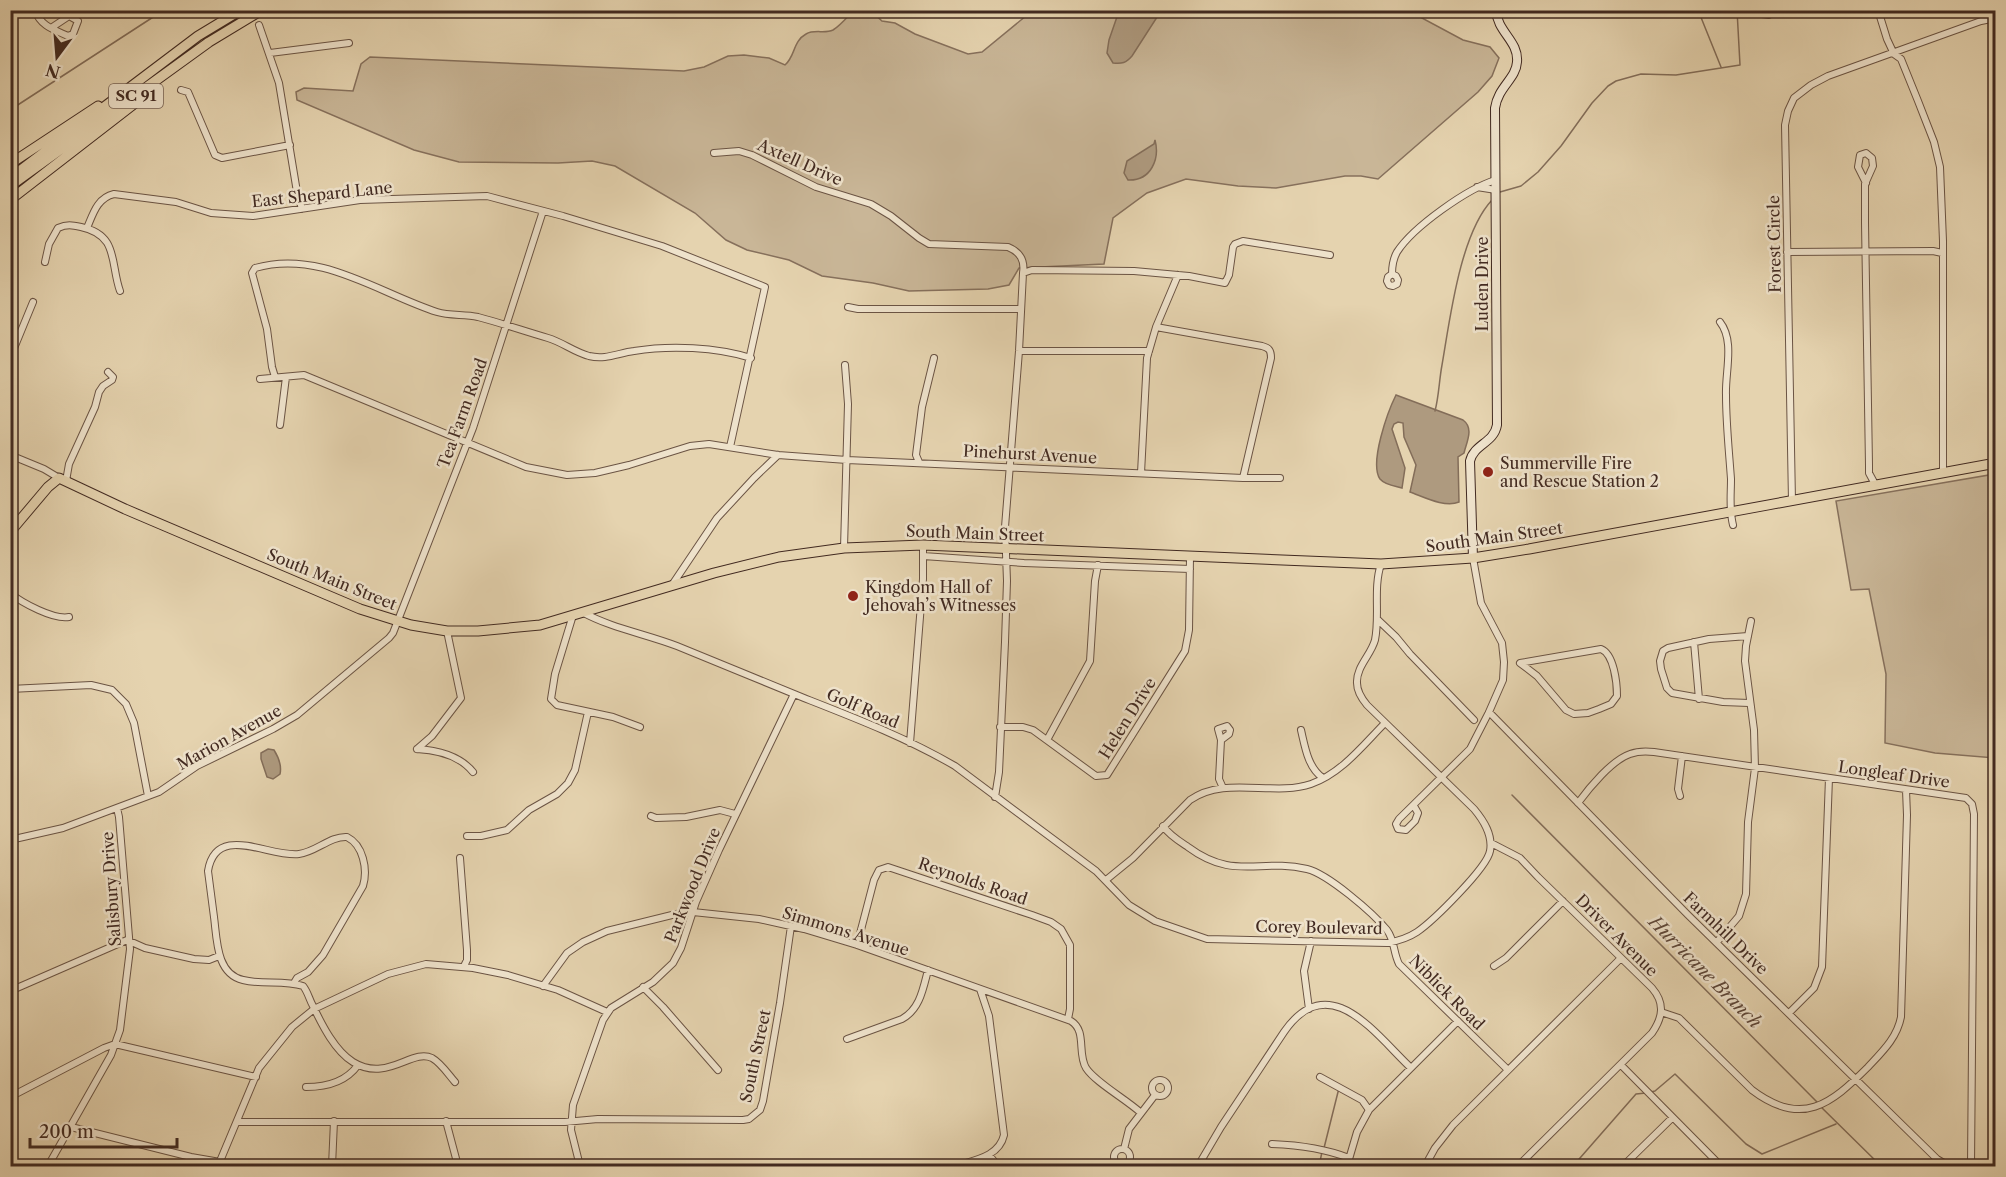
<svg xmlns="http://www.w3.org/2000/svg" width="2006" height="1177" font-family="'Libre Caslon Text',serif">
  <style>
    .green { fill: #c9b697; stroke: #86705c; stroke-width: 1.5 }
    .water { fill: #ae9a7f; stroke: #836d59; stroke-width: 1.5 }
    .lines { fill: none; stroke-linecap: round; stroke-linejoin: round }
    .stream { stroke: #836d59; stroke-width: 1.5 }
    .street-casing { stroke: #6b5444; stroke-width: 8 }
    .secondary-casing { stroke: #422a21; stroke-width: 10 }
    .primary-casing { stroke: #422a21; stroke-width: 11 }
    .street { stroke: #eee2cb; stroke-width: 6 }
    .secondary { stroke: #eee2cb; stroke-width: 8 }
    .primary { stroke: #e5d3af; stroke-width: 9 }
    .poi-dot { fill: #8f2418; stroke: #eee2cb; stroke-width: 2 }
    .labels { text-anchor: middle; stroke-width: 5; stroke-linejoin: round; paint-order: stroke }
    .shield { fill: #eee2cb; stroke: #766154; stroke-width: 1.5 }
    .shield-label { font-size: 15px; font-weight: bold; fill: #422a21 }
    .street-label { font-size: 16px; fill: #422a21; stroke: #eee2cb }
    .poi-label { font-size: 16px; fill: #422a21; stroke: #eee2cb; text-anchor: start }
    .water-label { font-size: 18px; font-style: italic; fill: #5d4638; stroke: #eee2cb }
  </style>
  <rect width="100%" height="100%" fill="#e5d3af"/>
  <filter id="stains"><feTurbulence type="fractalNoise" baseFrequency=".00333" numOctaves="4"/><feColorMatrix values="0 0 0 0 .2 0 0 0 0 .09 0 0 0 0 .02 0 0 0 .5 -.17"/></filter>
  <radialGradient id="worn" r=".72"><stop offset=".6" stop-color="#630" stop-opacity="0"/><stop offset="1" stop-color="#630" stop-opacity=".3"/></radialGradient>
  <path class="green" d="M854,10L871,11L882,21L895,23L915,34L968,54L982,52L1032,11H1409L1463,40L1490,47L1499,58L1492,76L1478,92L1378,179L1361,176H1345L1276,188L1238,186L1186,179L1147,193L1113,218L1104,264L1019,268L1009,285L988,289L909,291L873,283L822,276L789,260L747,250L726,240L695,213L615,166L592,161L558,163L459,162L414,150L297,100L296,92L304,88L353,91L361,64L370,57L684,71L704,67L728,56L744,55L769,58L785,65C795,57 793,41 806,34C814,29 825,34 833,30C841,25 848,16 854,10Z
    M1995,474V758L1935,753L1885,743L1886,674L1869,589L1851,590L1836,501Z"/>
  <path class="water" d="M1119,11H1161L1132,56C1126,63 1122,64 1113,63L1107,53L1109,40Z
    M1155,140C1160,159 1151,181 1128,180L1124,173L1127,161L1154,144Z
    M1396,395L1463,420C1474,428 1467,441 1464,453L1458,457L1459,502C1445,508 1424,497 1410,492L1416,465L1404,437L1403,423L1398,422L1394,424L1392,429L1405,468L1402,488C1395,486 1385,485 1380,479C1369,463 1388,411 1396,395Z
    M268,749L274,750C279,758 282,765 280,774L273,779L267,777L261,759V753Z"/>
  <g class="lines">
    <path class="stream" d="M1698,10L1721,67
      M10,110L164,10
      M1500,192L1521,186L1538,172L1561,146L1592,103L1608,86L1616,81L1641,74L1676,75L1740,65L1737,10
      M1435,411C1439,396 1439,381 1442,365C1450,319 1460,234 1492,200
      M1512,795L1817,1102
      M1651,1092L1655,1091L1675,1074L1746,1144L1762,1154L1836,1124
      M1820,1106L1881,1166
      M1324,1148L1339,1088
      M1319,1166L1322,1152
      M1573,1166L1636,1094L1646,1093"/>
    <defs>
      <path id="street" d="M35,10C40,26 55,30 68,36L73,34L78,21L69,16L51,28
        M1761,10L1762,14L1769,15L1779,10
        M1878,10L1887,39L1894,54L1901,59L1918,101L1934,142L1940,167L1943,241V473
        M259,25L279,83L297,192L302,209
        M270,53L349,43
        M181,90L188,92L215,155L222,158L290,145
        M714,153L739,151L752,155L816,187L871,204L891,216L919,238L929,244L1008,247C1020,252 1025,260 1023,273
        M1866,183L1858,167L1860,155L1866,153L1872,158L1873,166L1865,184V223L1869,465V473L1876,486
        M1477,187L1496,190
        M87,228C93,214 97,198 114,194L176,202L211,213L253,216L360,200L487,196L563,216L662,246L765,287L730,447
        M1787,252L1933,251L1942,253
        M45,262L49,244L58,228C67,224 72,225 81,227C119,235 110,263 120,291
        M1392,274L1396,276L1398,280L1397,284L1393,286L1389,285L1387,281L1388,277L1392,274C1392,266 1393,259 1397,252C1413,227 1468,188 1496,180
        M848,307L858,309H1020
        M1720,322C1735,341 1725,372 1726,395C1726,423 1729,451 1731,479C1731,495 1729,509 1733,525
        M1156,327L1262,346C1269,348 1271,350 1271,358L1243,478
        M1019,351H1149
        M10,358L33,302
        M275,377L272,367L267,329L252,273L255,268C320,249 378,293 437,312C450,316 464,314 478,317C501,323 524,331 548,338C562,342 574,352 589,356C606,360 618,353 634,351C670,345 716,347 751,358
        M260,379L304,375L526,467L567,475L595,473L629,465L690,446L709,444L778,455L847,460L1243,478H1280
        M280,425L286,377
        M10,455L44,469L59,478
        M919,462L916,455L922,407L934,358
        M1141,473L1147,358L1156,327L1178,275
        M66,481L69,464L95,407L99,392L103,386L112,380L113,377L108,372
        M1792,501L1785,125L1788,111L1794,98L1811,85L1828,76L1981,21L1996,18
        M844,548L848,404L845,365
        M923,556L1024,563L1190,569
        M672,585L717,518L754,478L778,455
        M10,593C22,603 54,620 69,617
        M582,612C611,628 646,634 677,646C719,663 762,681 804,698C855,718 907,738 955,766L1096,871L1129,905L1155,921L1207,939L1387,943C1398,941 1408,938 1417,932C1433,921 1487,868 1490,851C1493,835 1484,821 1474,809L1367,705C1362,699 1357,691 1357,683C1356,667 1371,655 1375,640C1380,615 1373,588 1381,564
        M573,615L555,674L551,699L557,705L613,717L640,727
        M1377,619L1396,637L1410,654L1474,720
        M1748,636L1709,639L1668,648L1663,651L1660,661L1661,669L1667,688L1672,693L1723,702L1749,703
        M1694,642L1699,699
        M1601,649C1614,654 1617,683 1617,696L1611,704L1599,709L1588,713L1574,714L1566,710L1537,676L1520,663Z
        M10,689L91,685L112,690L126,704L134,723L148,796
        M1489,712L1688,915L1937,1159L1949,1166
        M1000,727H1023L1033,730L1096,776L1107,775L1185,651L1189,630L1190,557
        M1301,730C1305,747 1308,768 1323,778
        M1047,740L1090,661L1095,581L1098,565
        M1221,740L1218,729L1227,726L1230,730L1229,734L1221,740L1219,779L1223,788
        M910,743L923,579V545
        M417,749L432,736L461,698L447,631
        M417,749C437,750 460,756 473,772
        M1680,796L1678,789L1682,756
        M995,797L999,772L1005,642L1007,581L1005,527L1019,351L1023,273L1032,270L1134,271L1189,276L1225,283L1229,275L1233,247L1235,244L1243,241L1330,255
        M1578,803C1589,788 1612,760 1630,754C1638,751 1646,751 1654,752L1966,798L1972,804L1974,814L1971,1166
        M1414,806L1418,813L1415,821L1406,830L1398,829L1396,824L1399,819L1470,749L1489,712L1503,680L1504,662L1502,643L1481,603L1473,558
        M651,816L656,818L686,817L720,810L735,814
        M1163,826C1169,835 1179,841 1188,847C1234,881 1259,858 1307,869C1328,874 1373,913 1387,930C1395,941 1393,952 1399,964L1507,1069
        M467,836H481L507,830L529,810L557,794L568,783L575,770L588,712
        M10,840L63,828L159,792L197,766L273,729L297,715L389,638L393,633L473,428L543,211
        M1491,843L1520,858L1538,877L1652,988C1665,1003 1663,1017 1652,1033L1518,1166
        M460,858L467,950V960L464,966
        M1106,880L1133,858L1190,800C1225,775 1273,797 1311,784C1342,773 1363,745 1385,723
        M1717,942L1739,916L1746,894L1748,822L1755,768L1754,730L1745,661L1746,646L1751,621
        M857,945L874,880L879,870L888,867L1032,915L1051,922L1061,929L1070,945V1009L1068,1019
        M1494,966L1506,958L1563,901
        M294,983L297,978L308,972L323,955L363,886C368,869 363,845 347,837C330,836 316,852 299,854C270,858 216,822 208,871C210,886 212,902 214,917C217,939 216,974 243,980C263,985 283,980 303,986C308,992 309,999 313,1006C322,1025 335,1051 353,1062C387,1083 412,1048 432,1058C441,1063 448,1074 455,1082
        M543,986L567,953L583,942L607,931L676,914L693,912L759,919L804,929L857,945L1071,1021C1087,1031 1077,1053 1086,1068C1096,1083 1126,1099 1141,1113
        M643,987L663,1007L718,1070
        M10,991L127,940L145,948L194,959L209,960L219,956
        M1309,1009L1304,971L1311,941
        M1661,1012L1679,1018L1752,1090C1802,1128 1831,1104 1868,1067C1882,1052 1897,1038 1901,1017L1907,815L1906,790
        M1789,1013L1814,988L1822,967L1829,778
        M847,1039L902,1019C920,1009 923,989 928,970
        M1621,1065L1721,1166
        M1320,1077L1362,1100L1369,1110
        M1152 1088a8 8 0 1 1 16 0a8 8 0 1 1-16 0Z
        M306,1087C326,1087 346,1082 358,1065
        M10,1097L104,1048L115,1044L256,1077
        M446,1121L458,1166
        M238,1122H565L598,1119L743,1120L749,1119L760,1110L763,1101L780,1003L791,926
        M71,1127L191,1157L220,1162
        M1272,1144C1297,1145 1326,1149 1349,1158
        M1124,1149L1129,1129L1155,1095
        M1114 1157a8 8 0 1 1 16 0a8 8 0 1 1-16 0Z
        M989,1155L998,1166
        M48,1166L111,1055L120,1030L130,949L119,817L117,808
        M218,1166L259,1068L292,1027L314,1009L388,974L426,964L473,968L508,975L558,990L607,1012
        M332,1166L334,1121
        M580,1166L571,1130L573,1105L603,1020L611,1008L653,982L673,963L681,948L696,902L719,850L794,694
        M956,1166C974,1160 999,1157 1004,1135L989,1016L980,989
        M1198,1166L1221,1127L1284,1032C1329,967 1375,1034 1411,1068
        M1347,1166L1357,1132L1369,1110L1458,1021
        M1425,1166L1435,1148L1453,1125L1621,958
        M1623,1166L1672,1118
        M1822,1166H1826"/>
      <path id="secondary" d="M1473,558L1470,461C1474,444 1494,443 1497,425L1495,108C1498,87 1516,79 1517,62C1519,41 1497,32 1496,10"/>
      <path id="primary" d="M10,164L98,106
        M10,178L198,36L241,10
        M10,186L209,42L257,13L265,10
        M10,200L134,104
        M10,532L48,487L59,478L125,509L360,609L411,625L447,631H478L540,625L714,573L779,557L844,548L923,545L1381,564L1473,558L1529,549L1996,463"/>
    </defs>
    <use href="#street" class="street-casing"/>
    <use href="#secondary" class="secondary-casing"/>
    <use href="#primary" class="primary-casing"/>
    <use href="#street" class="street"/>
    <use href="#secondary" class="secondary"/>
    <use href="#primary" class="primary"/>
  </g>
  <g class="poi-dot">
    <circle cx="1488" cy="472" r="6"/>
    <circle cx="853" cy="596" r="6"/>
  </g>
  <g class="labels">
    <rect class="shield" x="109" y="84" width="54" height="24" rx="4.5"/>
    <g class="shield-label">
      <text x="136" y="101">SC 91</text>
    </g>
    <g class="street-label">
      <text transform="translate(800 162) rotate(24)" y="6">Axtell Drive</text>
      <text transform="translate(322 194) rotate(-6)" y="6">East Shepard Lane</text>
      <text transform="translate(1774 244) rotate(-91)" y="6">Forest Circle</text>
      <text transform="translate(1482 284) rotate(-90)" y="6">Luden Drive</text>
      <text transform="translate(462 413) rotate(-70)" y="6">Tea Farm Road</text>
      <text transform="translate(1030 454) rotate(3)" y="6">Pinehurst Avenue</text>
      <text transform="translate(975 533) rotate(2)" y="6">South Main Street</text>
      <text transform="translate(1494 537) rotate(-8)" y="6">South Main Street</text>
      <text transform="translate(332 579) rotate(22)" y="6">South Main Street</text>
      <text transform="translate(863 708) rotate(23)" y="6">Golf Road</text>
      <text transform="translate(1127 718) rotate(-58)" y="6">Helen Drive</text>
      <text transform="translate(229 737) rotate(-29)" y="6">Marion Avenue</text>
      <text transform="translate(1894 774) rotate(8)" y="6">Longleaf Drive</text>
      <text transform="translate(973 881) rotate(19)" y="6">Reynolds Road</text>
      <text transform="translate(692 885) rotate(-68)" y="6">Parkwood Drive</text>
      <text transform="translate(111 889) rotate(-94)" y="6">Salisbury Drive</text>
      <text transform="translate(1319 927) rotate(1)" y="6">Corey Boulevard</text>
      <text transform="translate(846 931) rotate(17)" y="6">Simmons Avenue</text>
      <text transform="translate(1726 933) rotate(44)" y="6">Farmhill Drive</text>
      <text transform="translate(1617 935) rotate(45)" y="6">Driver Avenue</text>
      <text transform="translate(1447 992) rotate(45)" y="6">Niblick Road</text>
      <text transform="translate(755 1056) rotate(-78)" y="6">South Street</text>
    </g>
    <g class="poi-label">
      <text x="1500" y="469">Summerville Fire<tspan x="1500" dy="18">and Rescue Station 2</tspan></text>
      <text x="865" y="593">Kingdom Hall of<tspan x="865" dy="18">Jehovah’s Witnesses</tspan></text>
    </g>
    <g class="water-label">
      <text transform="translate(1705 972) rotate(45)" y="6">Hurricane Branch</text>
    </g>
  </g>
  <rect width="2006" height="1177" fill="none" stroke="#e5d3af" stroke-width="36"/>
  <rect x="12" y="12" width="1982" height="1153" fill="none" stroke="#422a21" stroke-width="3"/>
  <rect x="18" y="18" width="1970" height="1141" fill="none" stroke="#422a21" stroke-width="1.5"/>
  <g transform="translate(57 57) rotate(196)" stroke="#eee2cb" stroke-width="4.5" paint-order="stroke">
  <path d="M0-4.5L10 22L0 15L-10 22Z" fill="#422a21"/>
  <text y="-9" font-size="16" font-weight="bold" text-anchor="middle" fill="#422a21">N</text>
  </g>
  <path d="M30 1138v9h147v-9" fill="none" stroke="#422a21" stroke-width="3"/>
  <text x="39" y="1138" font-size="18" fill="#422a21" stroke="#eee2cb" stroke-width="4.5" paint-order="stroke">200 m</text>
  <rect width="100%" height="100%" filter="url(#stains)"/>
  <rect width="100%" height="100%" fill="url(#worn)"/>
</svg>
